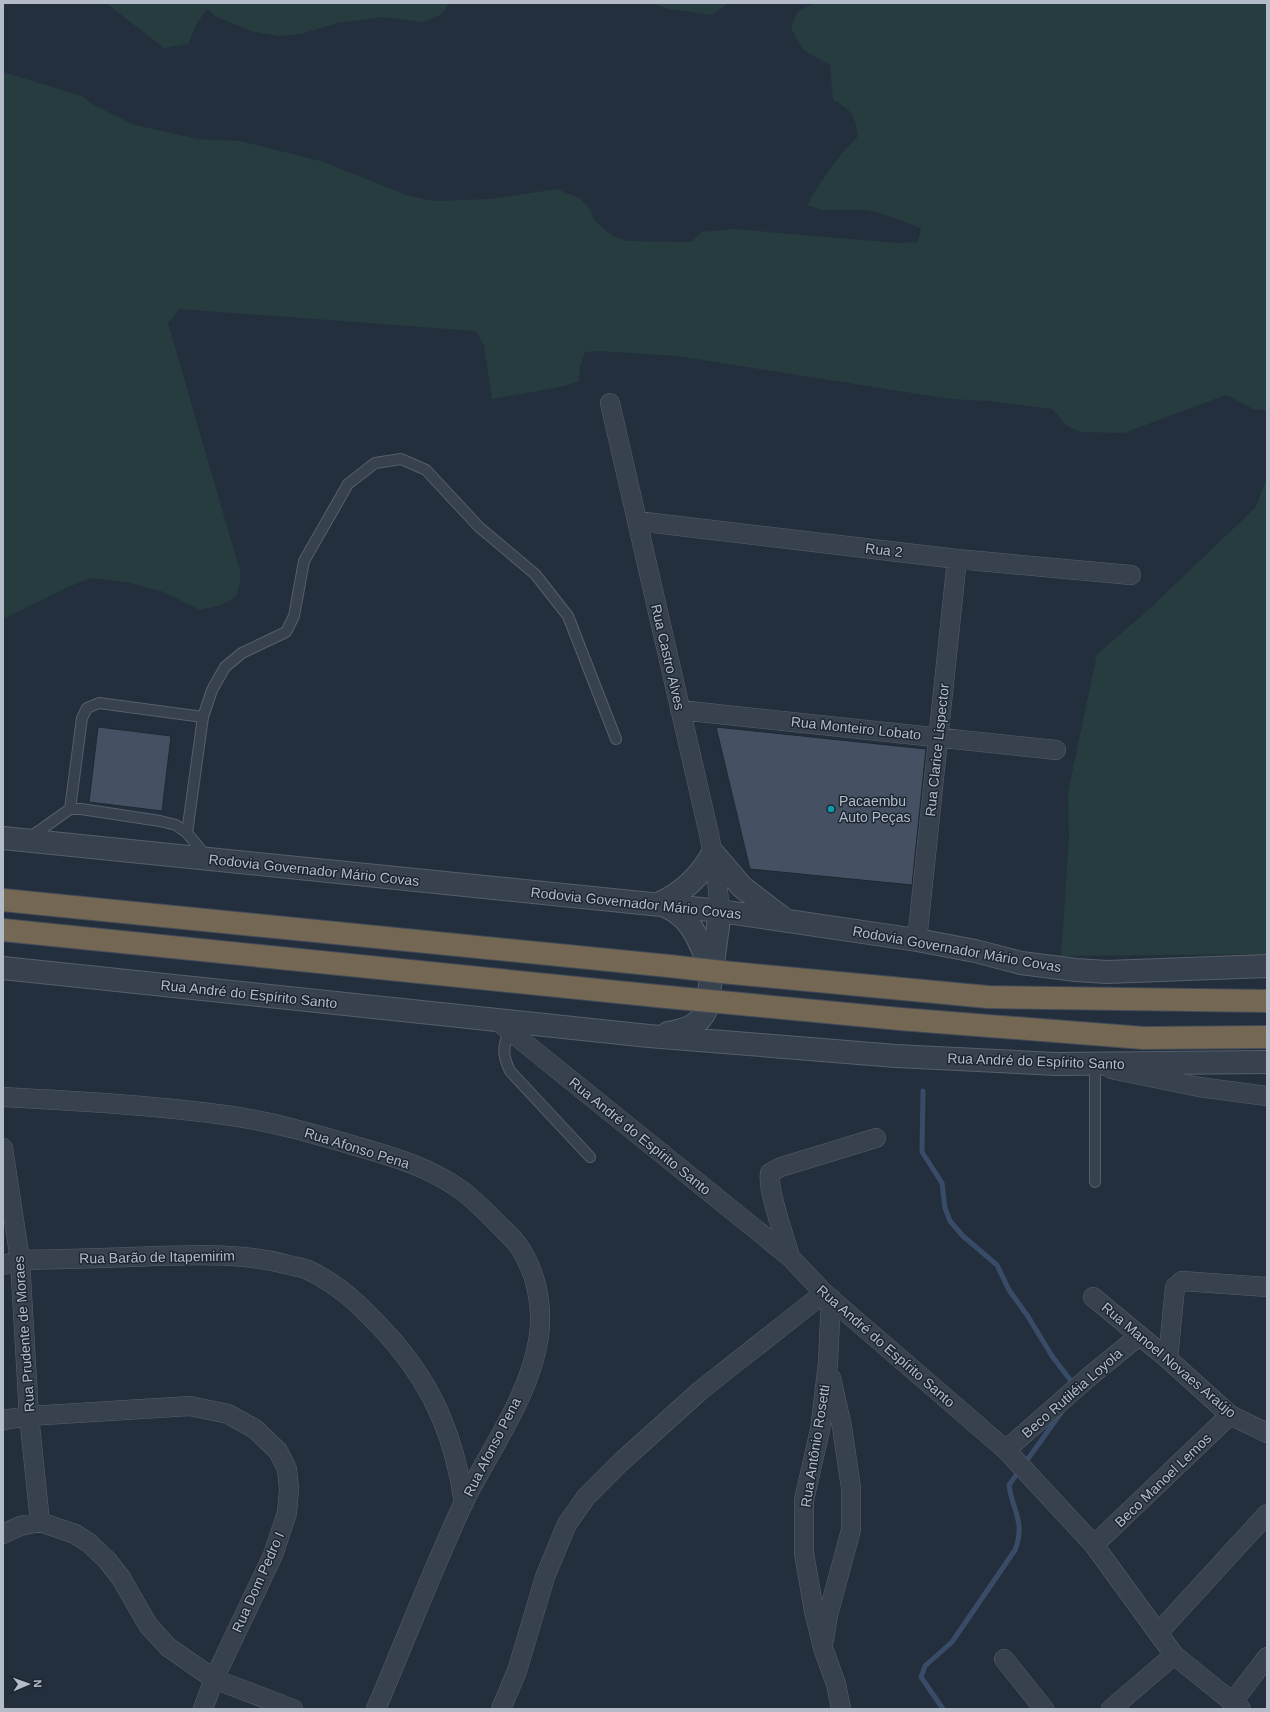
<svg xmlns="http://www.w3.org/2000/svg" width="1270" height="1712" font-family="Arial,sans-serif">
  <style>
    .green { fill: #263c3f }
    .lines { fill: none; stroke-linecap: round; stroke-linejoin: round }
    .stream { stroke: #394c67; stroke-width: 5 }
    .building { fill: #455162; stroke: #1f2835 }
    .service-casing { stroke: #565f6c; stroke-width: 12 }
    .minor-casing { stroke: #565f6c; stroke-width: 20 }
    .tertiary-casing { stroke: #565f6c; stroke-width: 24 }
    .motorway-casing { stroke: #434c59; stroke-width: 24 }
    .service { stroke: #38414e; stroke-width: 10 }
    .minor { stroke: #38414e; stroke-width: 19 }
    .tertiary { stroke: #38414e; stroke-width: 22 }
    .motorway { stroke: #746855; stroke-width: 22 }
    .motorway-bridge-casing { stroke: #434c59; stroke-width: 24; stroke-linecap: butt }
    .motorway-bridge { stroke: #746855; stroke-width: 22 }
    .culture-dot { fill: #0f9aa8; stroke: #1d2633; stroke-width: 1.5 }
    .labels { text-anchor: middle; stroke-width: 3; stroke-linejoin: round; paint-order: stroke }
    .street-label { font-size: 14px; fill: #b4bcc9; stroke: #1d2633 }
    .poi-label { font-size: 14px; fill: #b4bcc9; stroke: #1d2633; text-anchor: start }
  </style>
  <rect width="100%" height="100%" fill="#242f3e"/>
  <path class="green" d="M106,3H449L442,14L422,22L383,17L337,23L301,34L279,36L250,31L215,16L207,9L197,23L188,44L164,48Z
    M652,3H729L711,15L669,9Z
    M814,3H1267V410L1253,409L1226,395L1124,433L1081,432L1067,426L1052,409L989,401L950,399L677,356L599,351L585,352L580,367L579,381L565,386L492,399L484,345L476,331L180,309L168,323L240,571V581L236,596L222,605L200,610L164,592L130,583L91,578L68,587L3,619V72L82,96L95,106L135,125L198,139L240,141L324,162L409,196L434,201L491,199L557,189L581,199L590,210L595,221L611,235L627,241L691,242L702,232L734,229L898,243L918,242L921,228L883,214L866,210H822L807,205C821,180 838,156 858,136C855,115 852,110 833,100L830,65L803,50L791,28L797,12Z
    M1267,476V954L1061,956L1069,838L1068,793L1097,654L1146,612L1256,507Z"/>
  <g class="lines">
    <path class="stream" d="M923,1091L922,1152L942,1183L945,1208L950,1221L963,1236L997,1265L1009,1290L1027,1315L1052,1356L1074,1385
      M943,1709L921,1677L925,1666L952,1642L1015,1550C1026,1522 1012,1510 1009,1485L1061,1413"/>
  </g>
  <path class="building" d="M98,727L171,736L162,811L89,802Z
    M716,727L926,749L912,885L750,869Z"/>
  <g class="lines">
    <defs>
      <path id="service" d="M203,717L212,690L225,667L242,653L286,632L294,616L304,561L348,484L375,463L401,459L426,470L479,527L535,574L568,616L616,739
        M70,809L82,718L87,708L99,703L203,717L187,833
        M29,838L70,809H81L160,821L176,825L187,833L206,856
        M509,1030C503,1048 502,1054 510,1071L590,1157
        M1095,1182V1066"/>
      <path id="minor" d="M610,403L709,834L716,871L720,911
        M637,521L957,559L1131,575
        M680,710L1056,750
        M917,940L957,559
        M495,1019L790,1257L824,1293L1006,1450L1094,1545L1174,1655L1241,1709
        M1111,1069L1199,1087L1267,1096
        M3,1097C77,1101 151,1105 225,1115C270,1121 315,1134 359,1147C394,1157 431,1168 461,1190C475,1200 487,1213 500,1226C506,1232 513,1238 518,1245C536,1271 543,1304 539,1336C530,1397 489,1450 463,1504C432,1571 405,1641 376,1709
        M3,1148L20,1260L29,1416L40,1522
        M790,1257C785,1237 767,1191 770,1173L781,1167L876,1138
        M3,1265L20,1260C65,1259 111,1258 156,1256C200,1255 242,1253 285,1264C292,1266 299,1267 306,1269C342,1285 368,1313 394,1342C435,1390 455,1440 464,1503
        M1093,1297L1168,1359L1230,1415L1267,1433
        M831,1298L828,1363L820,1430L804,1500V1553L814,1611L823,1648L836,1684L841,1709
        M1168,1359L1175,1287L1182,1281L1267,1287
        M3,1420L29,1416L190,1406L228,1414L255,1429L278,1451L287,1469L289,1489L287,1513L273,1555L214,1679L203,1709
        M1006,1450L1090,1376L1139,1336
        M3,1534L20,1526L40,1522L75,1534L89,1543L107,1560L121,1578L148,1625L168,1647L214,1679L293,1709
        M1094,1545L1230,1415
        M1158,1633L1267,1514
        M824,1640L828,1615L851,1530V1488L842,1427L831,1378
        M1004,1659L1044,1709
        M1232,1703L1267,1657
        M501,1709L517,1671L545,1577L567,1524L586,1497L621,1462L701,1390L824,1293
        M1111,1709L1174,1655"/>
      <path id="tertiary" d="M3,838L720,911L917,940L975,951L1021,963L1076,970L1107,972L1267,966
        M658,904C683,893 700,877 713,853L742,887L784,919
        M665,906C693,917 700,944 711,969
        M3,968L649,1036L896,1056L1056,1064L1267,1062
        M668,1033C686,1030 699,1026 707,1008L720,911"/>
      <path id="motorway" d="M3,900L669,966
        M3,930L667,997
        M722,972L988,997L1267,1001
        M720,1002L900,1019L1144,1038L1267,1037"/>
    </defs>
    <use href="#service" class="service-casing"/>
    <use href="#minor" class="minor-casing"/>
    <use href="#tertiary" class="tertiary-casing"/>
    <use href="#motorway" class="motorway-casing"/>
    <use href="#service" class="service"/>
    <use href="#minor" class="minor"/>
    <use href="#tertiary" class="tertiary"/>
    <use href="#motorway" class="motorway"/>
    <defs>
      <path id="motorway-bridge" d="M669,966L722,972
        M667,997L720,1002"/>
    </defs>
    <use href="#motorway-bridge" class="motorway-bridge-casing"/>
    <use href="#motorway-bridge" class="motorway-bridge"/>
  </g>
  <circle class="culture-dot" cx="831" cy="809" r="4"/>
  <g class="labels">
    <g class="street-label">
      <text transform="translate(884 550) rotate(7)" y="5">Rua 2</text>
      <text transform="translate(668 657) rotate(77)" y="5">Rua Castro Alves</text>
      <text transform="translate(856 728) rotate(6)" y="5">Rua Monteiro Lobato</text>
      <text transform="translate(937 750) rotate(-84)" y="5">Rua Clarice Lispector</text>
      <text transform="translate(314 870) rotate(6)" y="5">Rodovia Governador Mário Covas</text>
      <text transform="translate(636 903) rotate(6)" y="5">Rodovia Governador Mário Covas</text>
      <text transform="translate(957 949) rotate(10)" y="5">Rodovia Governador Mário Covas</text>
      <text transform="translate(249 994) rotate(6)" y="5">Rua André do Espírito Santo</text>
      <text transform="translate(1036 1061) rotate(2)" y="5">Rua André do Espírito Santo</text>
      <text transform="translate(640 1136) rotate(39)" y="5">Rua André do Espírito Santo</text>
      <text transform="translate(357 1148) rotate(17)" y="5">Rua Afonso Pena</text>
      <text transform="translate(157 1257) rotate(-1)" y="5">Rua Barão de Itapemirim</text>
      <text transform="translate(24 1334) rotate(-94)" y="5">Rua Prudente de Moraes</text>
      <text transform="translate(886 1346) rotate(41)" y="5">Rua André do Espírito Santo</text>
      <text transform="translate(1169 1360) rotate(40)" y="5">Rua Manoel Novaes Araújo</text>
      <text transform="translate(1072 1393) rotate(-41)" y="5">Beco Rutiléia Loyola</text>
      <text transform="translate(815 1446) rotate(-81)" y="5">Rua Antônio Rosetti</text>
      <text transform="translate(492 1447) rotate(-63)" y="5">Rua Afonso Pena</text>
      <text transform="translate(1163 1480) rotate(-44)" y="5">Beco Manoel Lemos</text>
      <text transform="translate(258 1582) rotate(-66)" y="5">Rua Dom Pedro I</text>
    </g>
    <g class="poi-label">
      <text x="839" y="806">Pacaembu<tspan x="839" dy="16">Auto Peças</tspan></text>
    </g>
  </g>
  <rect width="1270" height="1712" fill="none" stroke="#b4bcc9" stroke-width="8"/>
  <g transform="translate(28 1684) rotate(88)" stroke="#1d2633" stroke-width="3" paint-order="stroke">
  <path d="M0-3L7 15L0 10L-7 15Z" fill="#b4bcc9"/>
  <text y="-6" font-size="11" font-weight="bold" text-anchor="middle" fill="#b4bcc9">N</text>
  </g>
</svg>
